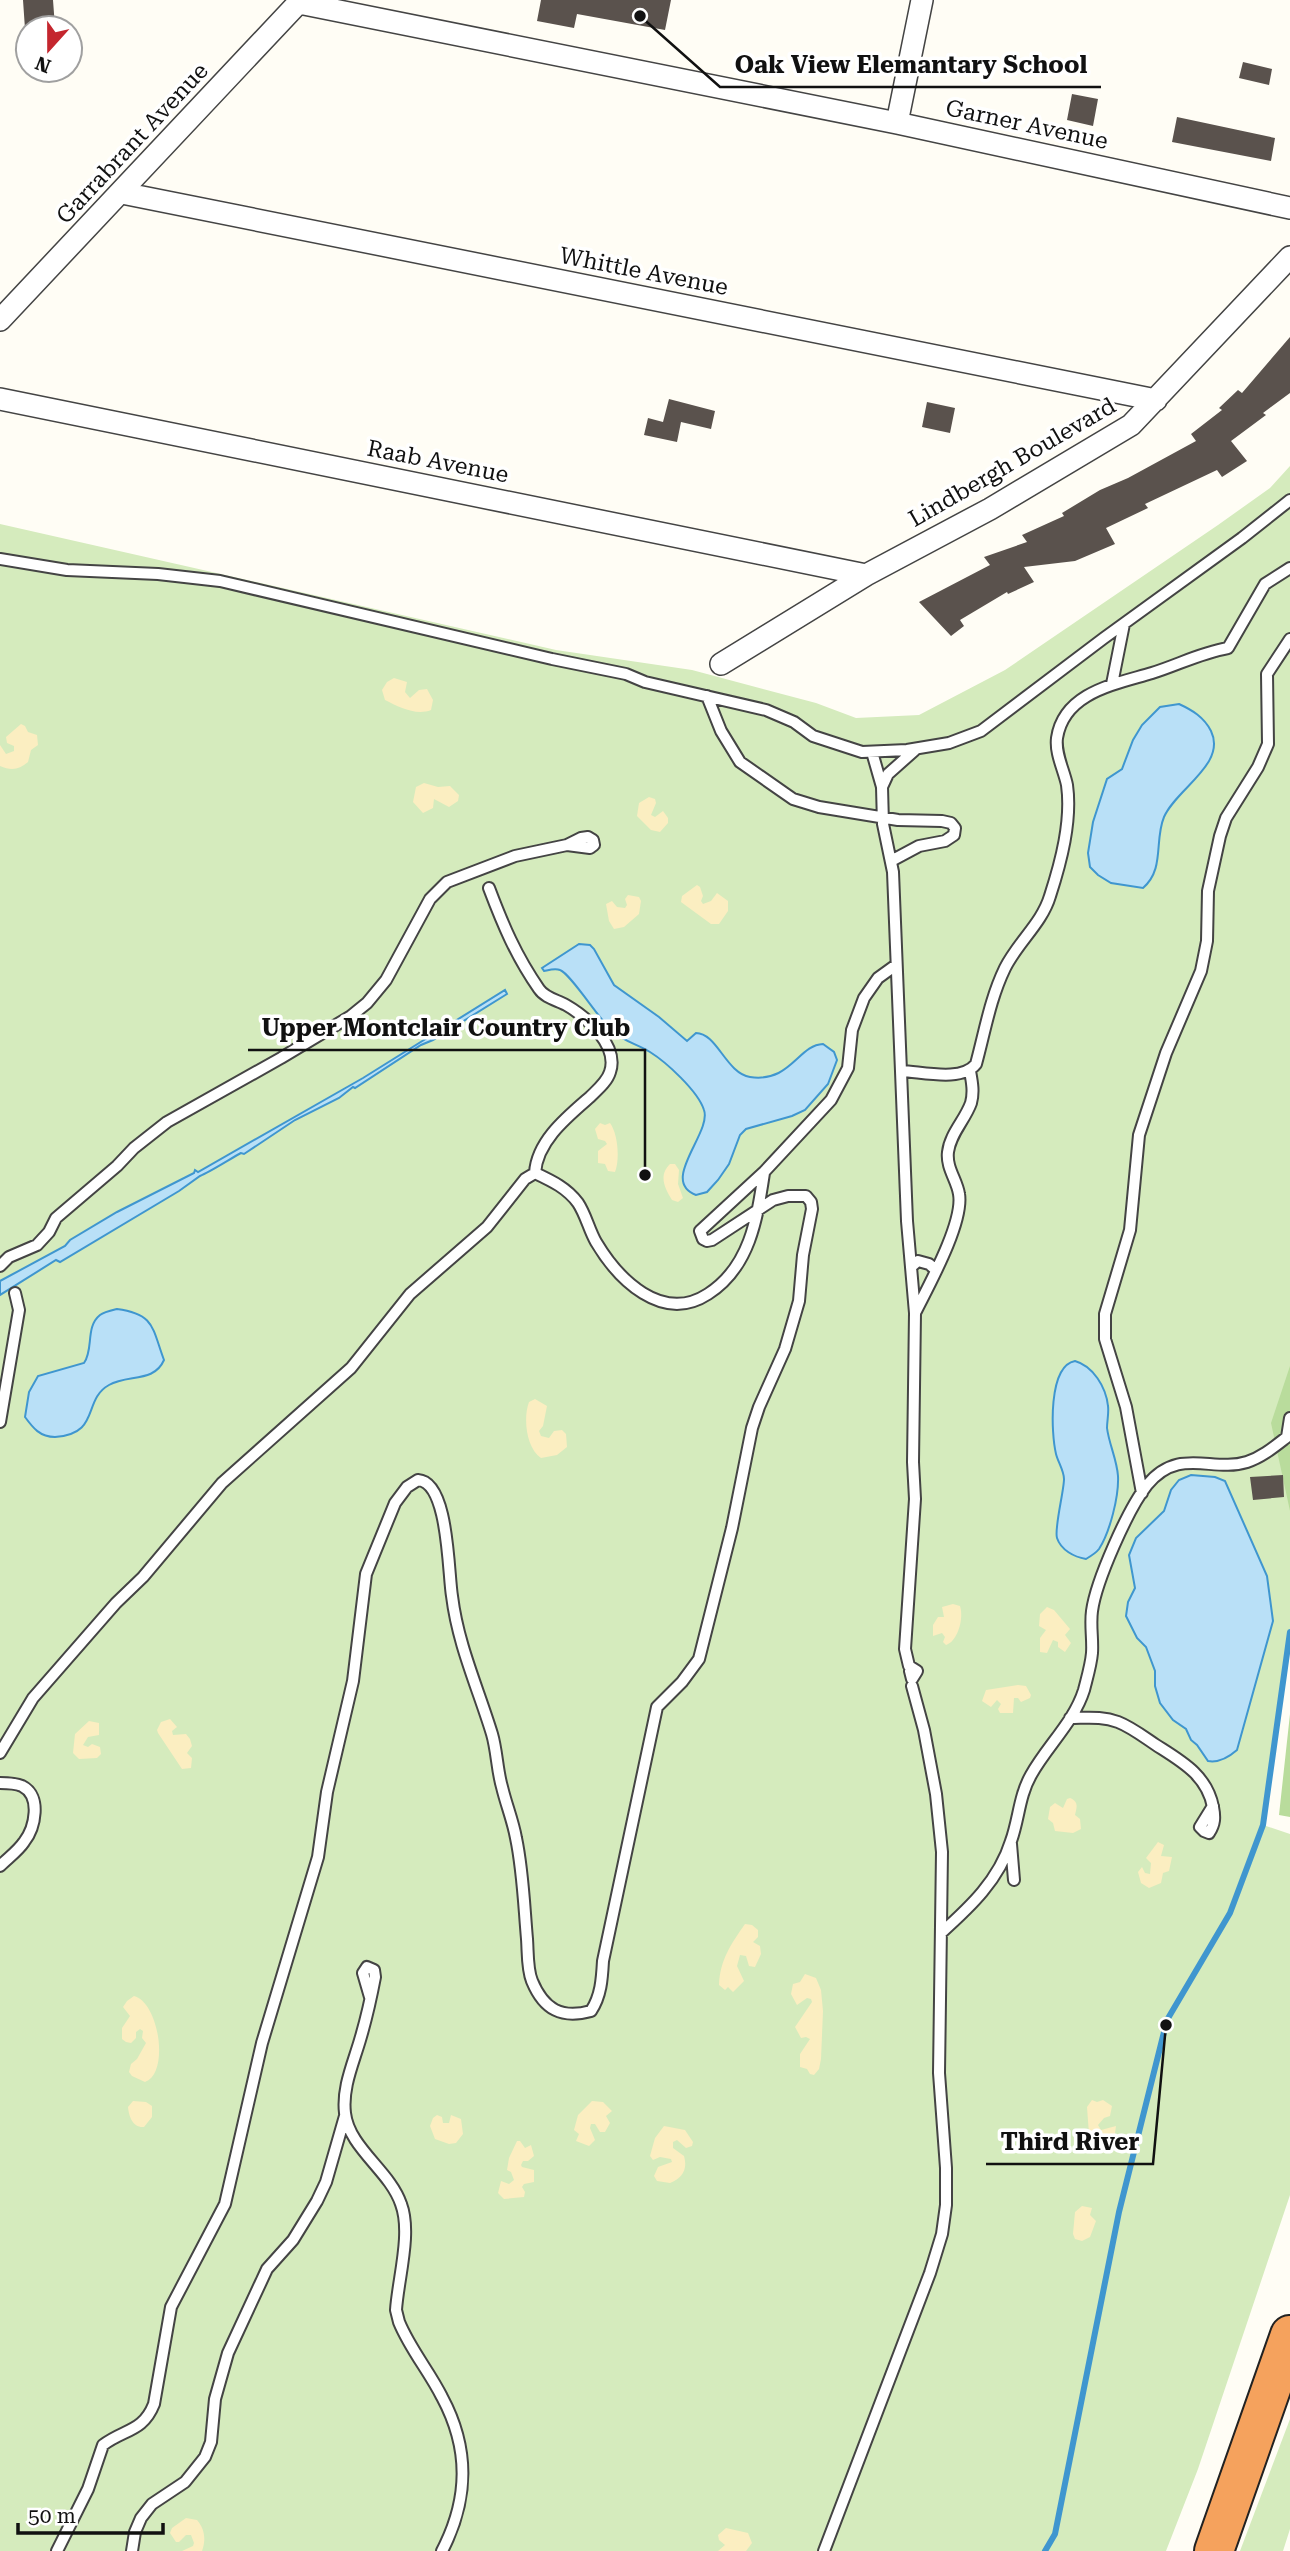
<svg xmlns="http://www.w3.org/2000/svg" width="1290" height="2551" font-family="'Roboto Serif',serif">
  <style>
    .green { fill: #d5ebbd }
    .forest { fill: #b9dc9c }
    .sand { fill: #fbeec1 }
    .water { fill: #b9e0f7; stroke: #3f96cf; stroke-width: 2 }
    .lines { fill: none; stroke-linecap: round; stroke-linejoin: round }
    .stream { stroke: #3f96cf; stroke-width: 6 }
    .building { fill: #5a524d }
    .lane-casing { stroke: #444; stroke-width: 14 }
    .street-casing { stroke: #444; stroke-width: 24 }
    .highway-casing { stroke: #222; stroke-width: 42 }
    .lane { stroke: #fff; stroke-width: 10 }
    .street { stroke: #fff; stroke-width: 21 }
    .highway { stroke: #f5a25d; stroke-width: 38 }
    .labels { text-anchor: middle; stroke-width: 7; stroke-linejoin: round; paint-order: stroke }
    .street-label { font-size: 23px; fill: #111; stroke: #fff }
    .leader { fill: none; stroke: #111; stroke-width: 2.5 }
    .callout-dot { fill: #111; stroke: #fff; stroke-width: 2.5 }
    .callout-label { font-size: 24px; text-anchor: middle; font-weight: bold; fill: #111; stroke: #fff; stroke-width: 7; stroke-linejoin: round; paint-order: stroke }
  </style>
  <rect width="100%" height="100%" fill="#fffdf5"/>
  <path class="green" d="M1290,466V1632L1263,1825L1290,1834V2195L1198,2469L1166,2551H0V524L556,650L692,670L816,703L856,718L919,715L1005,670L1218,525L1270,488Z
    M1290,2419V2529L1283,2551H1240Z"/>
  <path class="forest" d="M1290,1366V1511L1271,1423Z
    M1290,1714V1817L1279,1815Z"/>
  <path class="sand" d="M394,678L407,682L405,692L410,698L419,690L427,689L433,700L431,710C416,716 399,707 385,700L382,690L387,682Z
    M21,724L25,726L28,732L37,735L38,745L31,750L28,762C19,770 11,771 0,766V745L6,754L14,751V746L7,743L6,737Z
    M424,783L438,787L450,786L459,795L458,801L449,807L434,799L433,808L423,813L413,802L416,787Z
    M649,797L655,799L656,803L651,815L655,817L663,811L668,818V823L660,832L651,830L637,816L639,803Z
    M697,885L700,887L703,896L701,901L703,904L711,901L717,893L728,901V911L719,924H711L681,902L682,896Z
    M628,895L639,897L641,901L639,914L624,927L614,929L609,921L606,904L612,901L617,907L625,908L627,905L625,899Z
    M600,1123L605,1125L610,1123C618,1134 620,1159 615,1172L608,1171L605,1164L598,1163V1151L607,1144L605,1141L598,1139L595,1129Z
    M670,1164H675L679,1170L678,1184L683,1198L678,1202L672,1200C665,1188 658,1176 670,1164Z
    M535,1399L547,1406L543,1426L539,1431L541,1436L549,1438L554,1431L562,1430L566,1434L567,1447L557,1455L541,1458C526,1448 523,1418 529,1402Z
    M953,1604L960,1606C964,1618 958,1641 946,1645L943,1642L945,1637L942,1633L933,1636V1625L938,1617H944L942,1607Z
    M1047,1607L1054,1610L1070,1629L1065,1635L1071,1643L1065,1652L1058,1647V1642L1053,1640L1047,1653L1040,1652V1638L1046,1630L1039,1626L1040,1614Z
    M1018,1685L1026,1686L1031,1695L1030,1698L1021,1702L1018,1698H1014L1013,1713H1000L998,1709L1001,1704L997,1700L991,1707L982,1701L986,1690Z
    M170,1719L177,1727L172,1731L173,1735L186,1734L190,1739L192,1746L187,1753L192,1758L191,1768L182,1769L158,1733L157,1730L161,1722Z
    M89,1721L99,1723V1735L88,1737L83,1745L88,1747L92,1744L100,1747L101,1754L97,1758L79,1759L73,1753L75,1734Z
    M1070,1798C1080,1802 1076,1809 1075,1815L1080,1819L1081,1829L1073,1833L1055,1831L1053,1823L1048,1819L1050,1807L1055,1803L1063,1808L1067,1799Z
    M1158,1842L1164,1845L1161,1856L1172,1857L1169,1871L1163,1873L1161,1883L1149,1888L1141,1883L1138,1872L1142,1867L1145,1873L1150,1874L1151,1863L1146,1858Z
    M745,1924L752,1925L758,1930V1937L753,1942L760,1946L761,1954L755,1967L749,1966L746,1956L740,1955L737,1966L744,1981L733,1992L728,1987L725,1990L719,1985C720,1960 731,1944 745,1924Z
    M805,1974L816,1978L821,1990L823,2011L821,2059L819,2069L814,2075L810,2074L807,2069L800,2067V2054L810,2039L806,2037L801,2038L795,2027L812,2002L811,1999L807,1998L797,2005L791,1994L793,1984L800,1982Z
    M134,1996C159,2002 170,2073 145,2082L132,2076L129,2072L131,2064L137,2059L146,2043L142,2038L143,2031L140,2029L136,2032V2038L131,2043L126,2042L122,2039V2028L130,2016L123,2007L127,2001Z
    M1092,2100L1097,2102L1103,2100L1112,2106L1110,2116L1104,2118L1098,2125L1101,2130L1116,2126L1114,2140L1108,2143L1106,2152L1097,2153L1090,2148L1087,2107Z
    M133,2101L146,2102L152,2106V2117L144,2127C133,2128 129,2117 128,2107Z
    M592,2101L603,2102L612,2111L606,2116L610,2123L605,2132H600L595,2124H591L590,2128L595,2140L589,2146L576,2141L579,2134L574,2130L578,2115Z
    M451,2115L461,2119L463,2134L456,2143L449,2144L435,2139L430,2126L433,2118L437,2115L442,2117L443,2123H449Z
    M664,2126L685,2130L693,2142L692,2146L686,2148L677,2140L673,2142V2148L684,2156C688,2170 682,2178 670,2183L657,2181L654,2176L658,2167L672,2162L671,2159L660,2157L653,2160L650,2156L655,2138Z
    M517,2141H520L525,2148L531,2145L534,2156L528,2161H523L521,2165L522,2167L534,2170V2182L524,2184L522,2187L525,2192L524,2197L504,2199L498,2193L501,2181L509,2184L514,2180L511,2172L507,2170L509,2158Z
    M1082,2206L1092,2208L1090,2215L1096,2221L1090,2237L1082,2241L1075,2239L1073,2234L1075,2212Z
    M186,2518L197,2520C205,2529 206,2540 202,2551H182L193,2546L194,2543L191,2535H186L179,2542H176L170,2533L172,2528Z
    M726,2528L748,2533L752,2543L746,2551H718L725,2545L719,2540L718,2535Z"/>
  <path class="water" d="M1179,704C1192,710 1204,717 1211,731C1227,764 1176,789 1164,817C1154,841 1165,869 1143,888L1111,883L1098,875L1090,867L1088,853L1093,822L1107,779L1122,769L1133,740L1142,725L1160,707Z
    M579,944L590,945L594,949L614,985L659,1017L687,1041L696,1033C717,1033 726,1073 750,1077C791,1083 798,1045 823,1044L834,1052L837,1060L828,1084L805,1110L792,1116L746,1129L740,1135L729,1164L718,1180L707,1192L696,1195C659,1181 712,1133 704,1110C698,1091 666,1062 650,1052C637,1044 623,1041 612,1031C599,1019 570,973 560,970C555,968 549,970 544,971L542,968Z
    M505,990L507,994L433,1040L421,1045L355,1088L353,1087L339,1098L295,1120L244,1154L241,1153C230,1159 210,1172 200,1176L179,1191L60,1262L56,1260L0,1295V1281L65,1246L70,1240L117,1212L194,1173L195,1170L198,1172L363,1078L435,1033L439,1027L447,1026Z
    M117,1309C155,1314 152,1328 164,1360C154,1383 128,1374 109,1385C82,1400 101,1434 55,1437C40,1437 33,1428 25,1417L29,1392L38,1376L84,1363C94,1349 85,1327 100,1315C104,1312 113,1310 117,1309Z
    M1075,1361C1093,1366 1106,1387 1108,1406C1109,1413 1107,1421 1107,1428C1109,1444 1117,1460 1118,1476C1119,1496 1110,1532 1099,1549C1096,1553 1091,1556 1086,1559C1074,1557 1061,1550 1057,1538C1054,1529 1064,1491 1064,1479C1064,1471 1058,1462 1056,1454C1051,1433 1048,1366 1075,1361Z
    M1191,1475L1215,1477L1225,1481L1267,1576L1273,1621L1237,1750C1229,1757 1219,1763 1208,1761L1197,1745L1191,1740L1186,1729L1173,1720L1160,1703L1155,1686V1671L1146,1647L1137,1638L1126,1616L1128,1602L1135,1588L1129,1555L1136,1538L1164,1511L1171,1490L1179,1480Z"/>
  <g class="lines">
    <path class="stream" d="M1045,2551L1055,2534L1119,2212L1167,2020L1230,1913L1263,1825L1290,1632"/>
  </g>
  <path class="building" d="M23,0H53L55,27L25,29Z
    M541,0H671L665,30L577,14L574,28L537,21Z
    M1243,62L1272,69L1269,85L1239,78Z
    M1072,94L1098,99L1093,126L1067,120Z
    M1177,117L1275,138L1271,161L1172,142Z
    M1290,337V393L1263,413L1266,415L1231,441L1247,461L1222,477L1217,470L1145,504L1148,508L1106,528L1115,544L1075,561L1024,567L1034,582L1008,594L1007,592L960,620L964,626L951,636L919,602L990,565L984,557L1027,542L1022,535L1064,516L1062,513L1100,490L1128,478L1196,441L1191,434L1222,410L1219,408L1238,390L1242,393Z
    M669,399L715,411L711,429L681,422L677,442L644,435L648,418L663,422Z
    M927,402L955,408L950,433L922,427Z
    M1283,1475L1284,1497L1253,1500L1250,1477Z"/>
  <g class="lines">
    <defs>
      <path id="lane" d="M0,559L67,570L158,574L220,581L552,659L626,674L645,682L766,710L794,722L813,736L862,752L907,750L949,743L981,731L1104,638L1242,538L1290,500
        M1112,684L1124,624
        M707,696L721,731L740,762L793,799L819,807L898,820L942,821L951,823L955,828L954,835L945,841L919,846L891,861
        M872,752L882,787L883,824L893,872L907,1221L915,1313L913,1462L915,1499L905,1649L909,1666L917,1671L912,1679L910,1671
        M882,787L888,774L915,750
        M489,888C503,925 516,956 539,989C545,998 557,1000 566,1005C587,1017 619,1046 610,1072C607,1082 597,1090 590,1097C567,1117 537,1141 535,1173
        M902,1071C923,1072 962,1082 976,1064C985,1031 990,999 1005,968C1018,942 1042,923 1050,896C1061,862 1072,821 1067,785C1064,770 1055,754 1057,738C1064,692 1116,684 1152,673C1178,665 1200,653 1228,648L1265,584L1290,568
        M535,1173C552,1181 567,1188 578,1203C586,1215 589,1230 596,1242C618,1279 662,1324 708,1294C750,1267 757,1219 764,1173
        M0,1266L9,1257L37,1245L49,1232L56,1218L117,1166L134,1148L167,1122L281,1058L351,1016L367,1003L386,980L430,899L447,882L515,856L567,845L581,838L588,837L593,840L594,845L590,848L567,845
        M911,1267L918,1261L929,1264L936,1270
        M916,1311C929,1285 964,1222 959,1194C957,1180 946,1168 948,1152C950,1134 965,1120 971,1103C974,1092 972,1082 970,1071
        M0,1422L19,1310L15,1293
        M1142,1493L1126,1407L1105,1339V1314L1130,1230L1139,1135L1166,1053L1201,971L1207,941L1208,891L1220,836L1226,818L1258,767L1268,744L1267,674L1290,639
        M1070,1718C1087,1718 1102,1716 1118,1722C1131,1727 1144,1737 1156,1745C1181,1761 1207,1775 1213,1807C1215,1817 1215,1824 1209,1833L1204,1831L1200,1827L1213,1806
        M0,1753L33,1698L116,1603L143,1577L222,1483L351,1368L410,1294L487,1227L525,1179L535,1173
        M0,1783C8,1783 15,1783 22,1786C42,1796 35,1828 24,1842C18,1851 8,1858 0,1866
        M1011,1844L1014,1880
        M941,1933C970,1907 999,1880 1011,1841C1019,1819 1019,1796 1031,1775C1047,1746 1074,1722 1084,1690C1087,1678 1091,1665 1092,1653C1093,1639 1090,1625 1092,1611C1096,1581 1128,1509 1147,1485C1179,1446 1212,1473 1247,1462C1262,1457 1274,1447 1287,1437L1290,1418
        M370,1997L363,1973L367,1967L374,1970L375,1977C371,1998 366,2020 360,2040C353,2064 342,2088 345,2113C349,2148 390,2171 401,2204C412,2233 398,2279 396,2310L399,2322C410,2349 429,2371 442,2397C470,2449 469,2499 442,2551
        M57,2551L88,2489L103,2445C124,2429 143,2432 154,2404L171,2307L225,2204L262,2043L318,1857L327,1792L353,1681L366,1574L395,1503L407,1487L418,1480C449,1482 448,1573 452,1596C458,1645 478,1688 492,1734C497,1751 497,1770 502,1787C506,1804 513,1821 516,1838C523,1871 524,1905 527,1939C528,1952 527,1969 532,1981C544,2010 562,2019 591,2011C601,1996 602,1979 603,1961L657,1707L682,1682L699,1659L732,1528L752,1428L759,1407L785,1349L799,1301L803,1255L812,1209L811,1202L806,1196H788L773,1200L712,1240L707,1241L703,1239L700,1231L764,1172L831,1100L848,1068L852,1030L864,998L878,978L896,965
        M132,2551L135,2532L141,2518L152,2504L185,2482L205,2457L211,2442L215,2399L228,2353L267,2269L293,2240L317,2201L326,2182L345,2116
        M824,2551L930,2273L942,2234L946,2205V2168L939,2073L942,1852L936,1794L924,1730L912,1686"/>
      <path id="street" d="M299,3L897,123L1290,208
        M897,123L922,0
        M122,193L1156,400
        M0,320L301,0
        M0,399L866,575
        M721,664L866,575L990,509L1131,425L1290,257"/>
      <path id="highway" d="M1214,2551L1290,2335"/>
    </defs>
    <use href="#lane" class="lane-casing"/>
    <use href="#street" class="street-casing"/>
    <use href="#highway" class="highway-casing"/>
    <use href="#lane" class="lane"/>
    <use href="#street" class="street"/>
    <use href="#highway" class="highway"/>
  </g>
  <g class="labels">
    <g class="street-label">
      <text transform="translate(1027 124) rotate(12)" y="8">Garner Avenue</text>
      <text transform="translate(132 143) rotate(-47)" y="8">Garrabrant Avenue</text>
      <text transform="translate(644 271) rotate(11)" y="8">Whittle Avenue</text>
      <text transform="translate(438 461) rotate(11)" y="8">Raab Avenue</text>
      <text transform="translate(1012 462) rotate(-30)" y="8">Lindbergh Boulevard</text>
    </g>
  </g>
  <path class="leader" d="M640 16L720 87H1101M645 1175L645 1050H248M1166 2025L1153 2164H986"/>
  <g class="callout-dot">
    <circle cx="640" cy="16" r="7"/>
    <circle cx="645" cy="1175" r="7"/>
    <circle cx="1166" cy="2025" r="7"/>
  </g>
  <g class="callout-label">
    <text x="911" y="73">Oak View Elemantary School</text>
    <text x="446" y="1036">Upper Montclair Country Club</text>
    <text x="1070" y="2150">Third River</text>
  </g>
  <g transform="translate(49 49) rotate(201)"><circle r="33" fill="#ffffff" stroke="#a0a0a0" stroke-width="2"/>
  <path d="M0-5L12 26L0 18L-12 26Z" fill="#c4262e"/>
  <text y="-10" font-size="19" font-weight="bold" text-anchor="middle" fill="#111111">N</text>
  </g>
  <path d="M18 2523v10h145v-10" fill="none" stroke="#111111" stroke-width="3.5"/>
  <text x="28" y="2523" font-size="21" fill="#111111" stroke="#ffffff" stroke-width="5" paint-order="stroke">50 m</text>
</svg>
